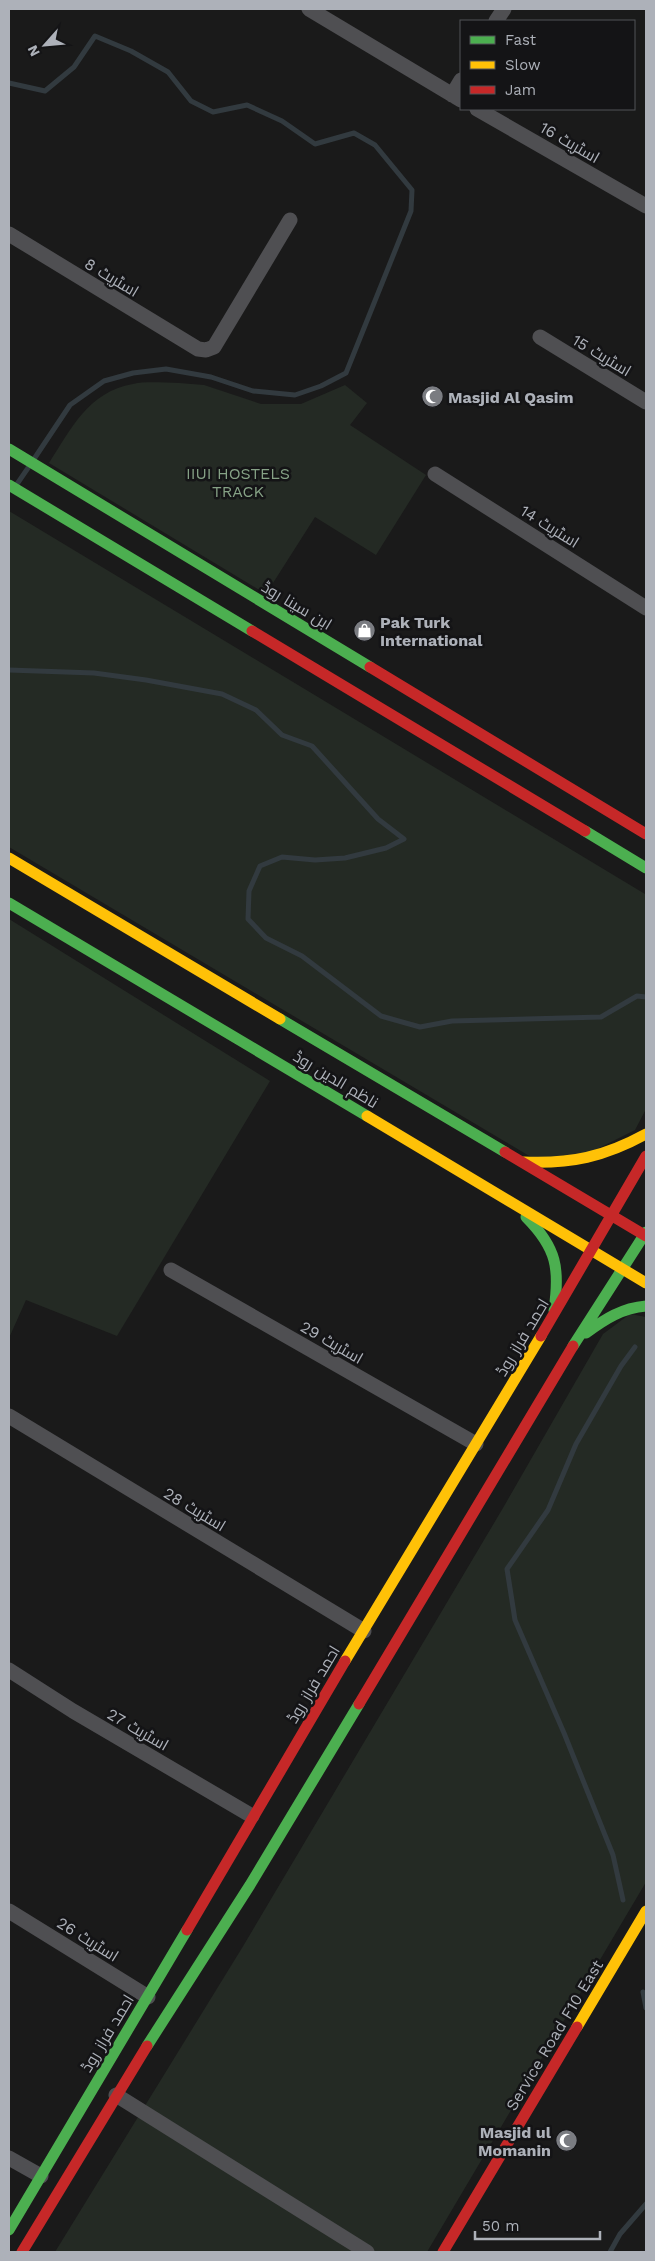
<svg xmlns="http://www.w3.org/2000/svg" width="655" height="2261" font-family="'Work Sans',Cairo,sans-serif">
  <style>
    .green { fill: #242a24 }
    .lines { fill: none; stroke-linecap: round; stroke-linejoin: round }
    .stream { stroke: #323a3f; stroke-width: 5 }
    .street { stroke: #4f4f52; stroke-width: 15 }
    .fast { stroke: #4caf50; stroke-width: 11 }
    .slow { stroke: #ffc107; stroke-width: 11 }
    .jam { stroke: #c62828; stroke-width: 11 }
    .labels { text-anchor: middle; stroke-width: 5; stroke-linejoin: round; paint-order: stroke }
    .street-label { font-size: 16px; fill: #adb1b9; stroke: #141416 }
    .poi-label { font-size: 16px; font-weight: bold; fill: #adb1b9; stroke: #141416; text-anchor: start }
    .park-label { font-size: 16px; fill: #86a286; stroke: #141416 }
  </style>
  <rect width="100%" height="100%" fill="#1a1a1a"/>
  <path class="green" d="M179,383L204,385L261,404H301L345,385L367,403L350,425L426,475L376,555L315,517L266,594L49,463C71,429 88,392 133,384C147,381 164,383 179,383Z
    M9,511L645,894L646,1109L635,1130L581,1157H531L9,847Z
    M9,919L270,1081L117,1336L26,1300L9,1338Z
    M630,1314L646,1317V1882L427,2252H55L242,1948L503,1508L603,1334Z"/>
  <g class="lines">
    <path class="stream" d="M9,83L45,91L74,67L95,36L131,51L168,72L191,101L213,112L247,105L282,121L315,144L354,133L375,145L412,190L411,211L346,373L321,386L295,395L253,391L211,377L166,369L133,373L104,381L70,405L34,459
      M17,484L28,468
      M9,670L94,673L146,680L222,694L256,710L282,735L312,746L378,819L404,839L386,848L345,858L315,860L282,857L260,866L249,891L248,919L266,938L302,956L381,1016L420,1027L452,1021L601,1017L637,996L646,997
      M623,1900L613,1855L564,1733L515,1620L507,1569L548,1510L576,1444L621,1366L635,1347
      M643,1992L646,2008
      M610,2252L620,2234L646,2204"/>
    <path class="street" d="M309,9L461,100
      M496,21L504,9
      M452,95L461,80
      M477,109L646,206
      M9,234L198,349L206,350L214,347L290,220
      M540,337L646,402
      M435,474L646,608
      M171,1270L476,1444
      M9,1416L364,1631
      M9,1670L73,1711L252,1816
      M9,1911L148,1997
      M116,2095L367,2252
      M9,2158L41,2176"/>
    <path class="fast" d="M9,449L370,667
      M9,485L252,631
      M585,831L646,868
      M9,903L367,1116
      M280,1019L505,1152
      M526,1217C557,1248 560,1269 554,1310
      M586,1333C605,1319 622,1308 646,1306
      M573,1346L646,1232
      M147,2046L250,1885L359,1704
      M9,2230L187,1930"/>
    <path class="slow" d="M9,858L280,1019
      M367,1116L646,1283
      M524,1162C571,1164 604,1157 646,1134
      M345,1661L541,1336
      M577,2027L646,1911"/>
    <path class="jam" d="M252,631L585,831
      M370,667L646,834
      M505,1152L646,1236
      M541,1336L646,1156
      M359,1704L573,1346
      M187,1930L345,1661
      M22,2252L147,2046
      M443,2252L577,2027"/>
  </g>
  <defs>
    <symbol id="mosque-disc" viewBox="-11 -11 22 22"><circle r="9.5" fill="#7a7c81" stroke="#141416"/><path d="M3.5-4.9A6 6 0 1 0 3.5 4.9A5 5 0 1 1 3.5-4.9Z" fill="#fff"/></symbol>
    <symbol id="shop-disc" viewBox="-11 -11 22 22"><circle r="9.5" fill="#7a7c81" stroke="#141416"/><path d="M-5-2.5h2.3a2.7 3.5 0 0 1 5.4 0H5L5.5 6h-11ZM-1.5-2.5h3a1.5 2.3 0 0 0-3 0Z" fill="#fff"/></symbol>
  </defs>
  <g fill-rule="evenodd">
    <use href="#mosque-disc" x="420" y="384" width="25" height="25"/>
    <use href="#shop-disc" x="352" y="618" width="25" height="25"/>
    <use href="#mosque-disc" x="554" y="2128" width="25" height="25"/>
  </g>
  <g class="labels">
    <g class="street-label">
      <text transform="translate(570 142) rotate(30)" y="6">اسٹریٹ 16</text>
      <text transform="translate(112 277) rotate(31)" y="6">اسٹریٹ 8</text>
      <text transform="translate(602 355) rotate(31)" y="6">اسٹریٹ 15</text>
      <text transform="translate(550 526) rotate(32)" y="6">اسٹریٹ 14</text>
      <text transform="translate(297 605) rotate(31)" y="6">ابن سینا روڈ</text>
      <text transform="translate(336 1079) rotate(31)" y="6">ناظم الدین روڈ</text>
      <text transform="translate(522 1337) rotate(-59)" y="6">احمد فراز روڈ</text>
      <text transform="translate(332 1342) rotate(30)" y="6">اسٹریٹ 29</text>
      <text transform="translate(195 1509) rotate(31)" y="6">اسٹریٹ 28</text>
      <text transform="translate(313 1684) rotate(-59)" y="6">احمد فراز روڈ</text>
      <text transform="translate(138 1729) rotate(30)" y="6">اسٹریٹ 27</text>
      <text transform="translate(88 1939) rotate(32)" y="6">اسٹریٹ 26</text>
      <text transform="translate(107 2033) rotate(-59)" y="6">احمد فراز روڈ</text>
      <text transform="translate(554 2035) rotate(-59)" y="6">Service Road F10 East</text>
    </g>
    <g class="poi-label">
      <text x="448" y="403">Masjid Al Qasim</text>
      <text x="380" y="628">Pak Turk<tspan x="380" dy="18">International</tspan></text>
      <text x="551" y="2138" text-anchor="end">Masjid ul<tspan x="551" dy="18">Momanin</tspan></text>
    </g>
    <g class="park-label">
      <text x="238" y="479">IIUI HOSTELS<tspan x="238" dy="18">TRACK</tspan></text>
    </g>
  </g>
  <rect width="655" height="2261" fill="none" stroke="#adb1b9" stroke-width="20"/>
  <rect x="460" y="20" width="175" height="90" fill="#141416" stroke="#515357"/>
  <rect x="470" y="36" width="25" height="8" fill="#4caf50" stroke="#515357"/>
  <text x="505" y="45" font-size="15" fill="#adb1b9">Fast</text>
  <rect x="470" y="61" width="25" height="8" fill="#ffc107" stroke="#515357"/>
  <text x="505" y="70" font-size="15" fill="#adb1b9">Slow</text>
  <rect x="470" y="86" width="25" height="8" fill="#c62828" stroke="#515357"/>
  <text x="505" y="95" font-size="15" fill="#adb1b9">Jam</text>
  <g transform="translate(45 45) rotate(243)" stroke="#141416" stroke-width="4" paint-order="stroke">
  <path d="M0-4L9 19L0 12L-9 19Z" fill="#adb1b9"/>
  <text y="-8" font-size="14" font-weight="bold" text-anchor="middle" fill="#adb1b9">N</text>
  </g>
  <path d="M475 2231v8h125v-8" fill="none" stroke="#adb1b9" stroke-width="2.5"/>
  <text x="482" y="2231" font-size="15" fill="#adb1b9" stroke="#141416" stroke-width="4" paint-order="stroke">50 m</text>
</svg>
